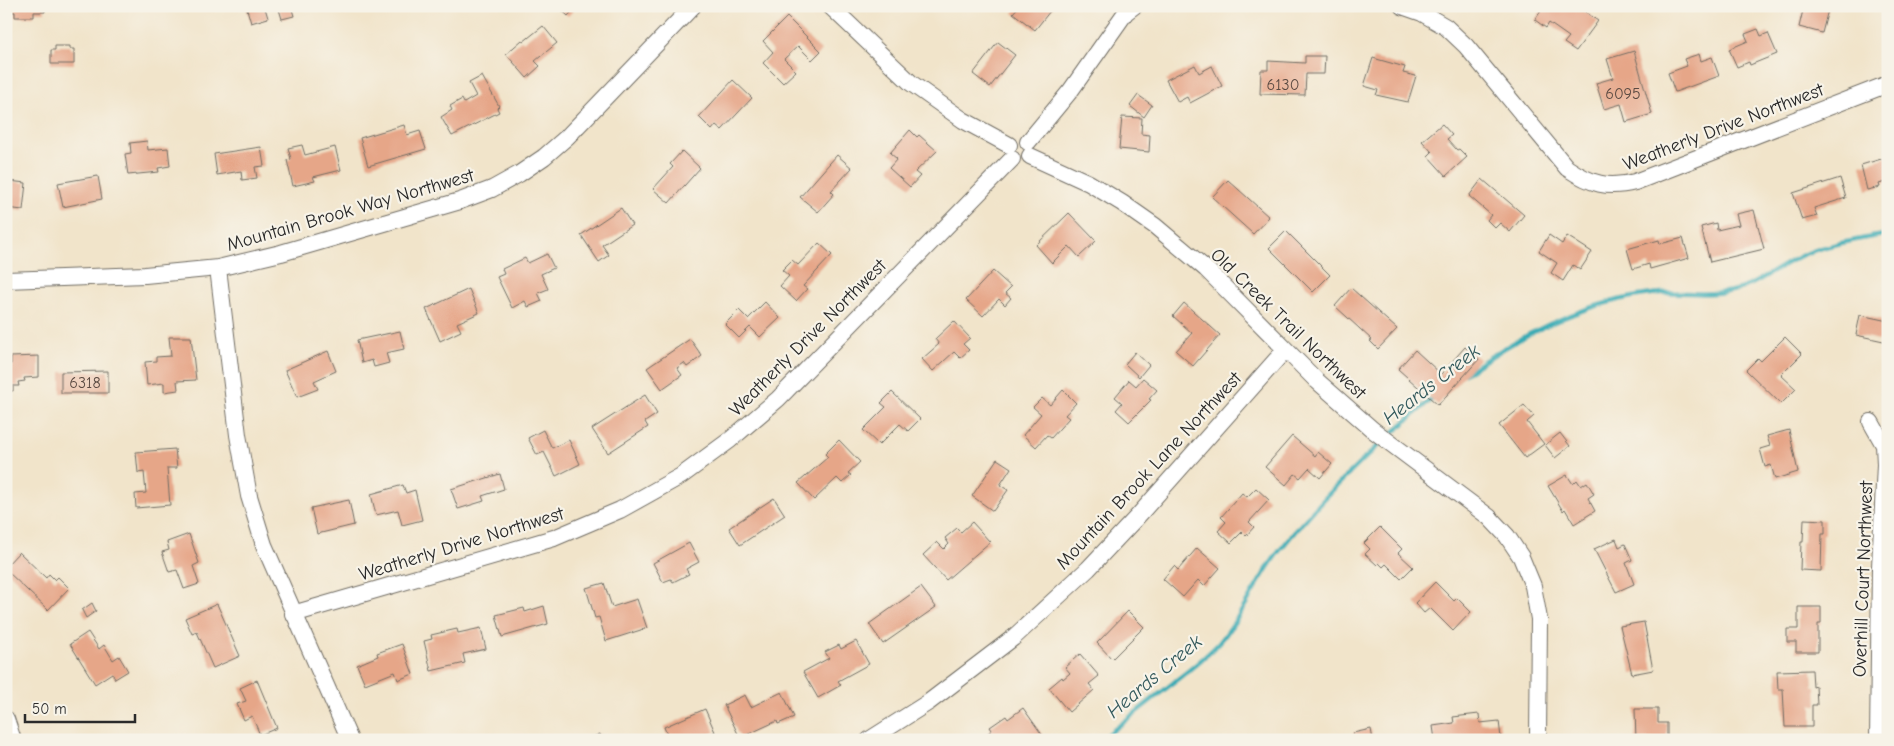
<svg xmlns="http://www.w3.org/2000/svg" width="1894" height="746" font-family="'Comic Neue',sans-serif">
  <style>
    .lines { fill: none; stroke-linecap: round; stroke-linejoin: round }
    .stream { stroke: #3bacb5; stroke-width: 4.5 }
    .building { fill: #e6a688 }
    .minor-casing { stroke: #706c63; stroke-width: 18 }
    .minor { stroke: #fff; stroke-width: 16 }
    .labels { text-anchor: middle; stroke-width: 4.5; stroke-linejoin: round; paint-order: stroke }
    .number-label { font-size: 16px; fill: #5a4a42 }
    .street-label { font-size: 19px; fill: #2b2b2b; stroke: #f7f3e8 }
    .water-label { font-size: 20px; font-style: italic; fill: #31585b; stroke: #f7f3e8 }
  </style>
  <rect width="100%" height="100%" fill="#f7f3e8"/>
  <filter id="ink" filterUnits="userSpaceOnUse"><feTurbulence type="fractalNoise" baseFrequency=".02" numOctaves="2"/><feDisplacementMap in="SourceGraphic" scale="10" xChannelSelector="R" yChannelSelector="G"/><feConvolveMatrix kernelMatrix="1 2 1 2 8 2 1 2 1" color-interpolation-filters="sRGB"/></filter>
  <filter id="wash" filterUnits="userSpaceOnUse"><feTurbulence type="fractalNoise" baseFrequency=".0096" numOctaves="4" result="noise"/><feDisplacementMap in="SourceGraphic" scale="20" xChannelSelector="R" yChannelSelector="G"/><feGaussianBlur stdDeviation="1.12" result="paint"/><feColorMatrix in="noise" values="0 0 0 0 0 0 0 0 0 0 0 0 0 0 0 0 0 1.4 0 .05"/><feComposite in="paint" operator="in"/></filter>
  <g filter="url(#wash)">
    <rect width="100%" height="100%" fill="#f1e4ca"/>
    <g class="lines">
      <path class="stream" d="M1465,374C1521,334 1583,302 1652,294C1679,290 1705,297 1732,291C1761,284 1782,262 1810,252C1834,243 1862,239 1888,234
        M1388,437L1435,396
        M1101,740C1125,721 1149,702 1173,683C1189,670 1205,658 1219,643C1243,615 1257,580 1280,550C1310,511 1346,476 1382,442"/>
    </g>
    <g id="blocks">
      <path class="building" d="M6,6H44L45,12H34V17H15V12H6Z
        M246,6H269L265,8L268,18L251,23Z
        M278,6H291L294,16L282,19Z
        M557,6H577L568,16Z
        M1019,6H1054L1035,30L1013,13Z
        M1544,6L1567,8L1577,6L1598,21L1576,51L1564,43L1569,37L1549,23L1546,28L1535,20Z
        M1804,6H1829L1822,33L1799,27Z
        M787,17L821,51L812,60L798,46L784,59L796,71L783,83L763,63L773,52L763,41Z
        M543,26L557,43L535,61L540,66L527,78L506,54L522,40L523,42Z
        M1758,29L1761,36L1768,33L1777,54L1750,65L1749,62L1737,67L1729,49L1748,41L1745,34Z
        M998,42L1015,55L990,87L973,74Z
        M55,46H70V49H74V64H51V50H55Z
        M1634,51L1652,114L1626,122L1621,104L1604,109L1596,83L1613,78L1607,59Z
        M1699,54L1701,61L1712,57L1719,76L1675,92L1668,73L1687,66L1684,59Z
        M1305,56H1325L1324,74H1306L1305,95L1260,94L1261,70H1268V61L1305,63Z
        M1373,58L1405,67L1403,73L1416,76L1408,102L1376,95L1378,90L1364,86Z
        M1195,65L1199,73L1212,66L1222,86L1190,103L1187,97L1178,102L1166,80Z
        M482,76L499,106L497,108L499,112L452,136L441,117L452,110L450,106L462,99L464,103L476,96L469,83Z
        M733,80L752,98L722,130L716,125L712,130L699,117Z
        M1138,95L1152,105L1144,117L1130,106Z
        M1122,117L1142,118L1141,134L1150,135L1149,152L1119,149Z
        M1442,124L1452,135L1447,139L1457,150L1459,149L1467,157L1446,176L1428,156L1432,152L1422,141Z
        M404,125L407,135L420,131L426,149L368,166L360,138Z
        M910,130L917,137L919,135L937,151L915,172L920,176L910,187L889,168L897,159L890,153Z
        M147,141L148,150L168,148L170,166L158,168L159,172L128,175L125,154L131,153L130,143Z
        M302,145L305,155L335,147L341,170L313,177L315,181L293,186L287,160L291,159L288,148Z
        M261,147L264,166L255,167L257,178L242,180L241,171L217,175L214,154Z
        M682,151L700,168L669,203L653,189L673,167L670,164Z
        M837,155L852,168L831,191L834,194L818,212L800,197Z
        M1888,157V181L1879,184L1880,187L1867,190L1861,165Z
        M6,173H10L9,181L26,183L23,210L6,208Z
        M98,176L102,199L63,207L58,183Z
        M1840,178L1846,198L1814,208L1817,216L1802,220L1793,193Z
        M1482,179L1524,215L1510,232L1500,223L1495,228L1487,220L1491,215L1469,196Z
        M1228,180L1269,217L1253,234L1212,197Z
        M621,208L632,225L602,245L609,255L599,262L581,235Z
        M1754,210L1764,249L1710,262L1701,227L1716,223L1717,230L1739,225L1736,214Z
        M1069,213L1096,241L1079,257L1069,246L1052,263L1036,245Z
        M1286,231L1330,275L1313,292L1269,248Z
        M1549,235L1562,244L1567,236L1592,252L1580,270L1573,265L1563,281L1551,273L1557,263L1539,251Z
        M1683,238L1689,258L1650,269L1649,264L1633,269L1627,249L1659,240L1660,244Z
        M819,243L832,255L803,286L807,289L796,301L780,286L789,276L782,270L792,260L798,265Z
        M547,254L554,268L541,274L548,289L538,293L542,301L528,307L525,301L512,308L497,277L504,274L502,269L525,258L528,263Z
        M993,271L1011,287L1005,293L1011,298L1005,305L999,299L983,316L966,300Z
        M1351,288L1397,329L1378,349L1370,341L1372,340L1335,306Z
        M469,289L479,313L457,323L461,331L440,341L426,309Z
        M765,302L780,318L760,337L750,327L739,338L725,324L739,310L748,319Z
        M1184,303L1220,335L1193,366L1176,351L1192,333L1173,316Z
        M1860,315L1888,321V342L1856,335Z
        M954,321L970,338L963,344L969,350L960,358L954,352L933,371L922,359L939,344L935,339Z
        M400,331L404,349L386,353L389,363L374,367L372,360L362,363L357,340Z
        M169,337H191L196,380L177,381L178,390L164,392V383L147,385L145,362L156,361V357L171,356Z
        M1785,337L1802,354L1781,375L1796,389L1781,404L1746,370L1758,358L1761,361Z
        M690,339L702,356L687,367L684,363L677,368L682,375L662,389L647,368Z
        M1465,347L1479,359L1438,405L1398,369L1415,350L1441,374Z
        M328,351L336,371L314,381L318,389L297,397L285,370Z
        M1135,352L1149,365L1139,377L1125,364Z
        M39,356V377L24,378L25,381L18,382L19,386H13V391H6V364H11V357Z
        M108,371V393H61V372Z
        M1143,378L1157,390L1149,399L1151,400L1129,422L1116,410L1122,403L1115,397L1129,380L1136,386Z
        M1063,390L1076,403L1065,415L1069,418L1051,438L1047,435L1036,447L1023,435L1041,414L1033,407L1042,398L1050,405Z
        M892,392L920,419L908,431L900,424L879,445L863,430L886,407L881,403Z
        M645,395L657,414L645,422L648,427L608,453L592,429Z
        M1524,405L1534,416L1527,422L1544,444L1525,458L1499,425Z
        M543,430L552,448L569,440L580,464L556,476L544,452L537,455L528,438Z
        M1789,430L1798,472L1775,479L1771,465L1765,467L1760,449L1770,446L1767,436Z
        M1560,433L1570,446L1555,458L1545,445Z
        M1292,436L1315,456L1318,452L1332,464L1320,478L1309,468L1300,478L1295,474L1286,485L1265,467Z
        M839,440L860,462L848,473L851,475L842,483L837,478L814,500L798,483L828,457L825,454Z
        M175,449L177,468H167L170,505L136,508L135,494L146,493L144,472L138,473L136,452Z
        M997,459L1011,468L1000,485L1008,490L993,511L972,496Z
        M500,474L504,489L482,496L484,501L458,509L451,489Z
        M1567,475L1573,484L1577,480L1581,486L1587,482L1594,494L1588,498L1595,511L1574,524L1565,509L1563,511L1548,486Z
        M403,485L406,493L415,490L422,520L402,525L398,510L376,515L371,494Z
        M1256,488L1269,500L1249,522L1254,527L1246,536L1242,532L1231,543L1218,531L1226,522L1221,517L1242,493L1247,497Z
        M774,498L785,515L740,545L729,528Z
        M349,500L354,525L317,534L311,508Z
        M1804,519L1825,520V534H1822L1821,571L1800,570L1801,542H1803Z
        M972,522L990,542L946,580L923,555L937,542L944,549L949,544L945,538L957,528L961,532Z
        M1380,527L1402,549L1398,553L1413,567L1401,579L1386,564L1383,567L1379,563L1377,565L1365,554L1370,549L1364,543Z
        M189,534L199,563L193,566L199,584L184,589L177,570L169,572L162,552L169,550L167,542Z
        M1616,539L1619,547L1625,544L1632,560L1626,563L1634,584L1616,592L1594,549Z
        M689,543L699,562L686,569L689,574L673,582L671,579L663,582L653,563Z
        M1197,548L1220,568L1204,586L1198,580L1183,597L1163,579L1174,566L1178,570Z
        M19,552L46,578L49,574L55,580L58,577L69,588L48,610L6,570V566Z
        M1435,582L1454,601L1457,598L1471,612L1453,631L1430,608L1424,613L1415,603Z
        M604,583L612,607L637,599L647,628L606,641L599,617L595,618L586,588Z
        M921,587L936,607L883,644L869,624Z
        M92,603L96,611L86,618L82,610Z
        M217,604L240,656L213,668L197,632L192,634L185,618Z
        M544,606L548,624L502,637L496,615L524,608L525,612Z
        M1798,607H1821V624H1818V652H1796V642H1787V629H1798Z
        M1128,611L1144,627L1112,659L1097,643Z
        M1644,622L1653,670L1632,674L1620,626Z
        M481,628L486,649L463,654L465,663L431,671L424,641L432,639L431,635L457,629L458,633Z
        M88,632L99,649L104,645L113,660L119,656L128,671L115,679L112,673L95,684L70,644Z
        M856,641L869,664L838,681L841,685L818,698L803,672L829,658L825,652L839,645L841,649Z
        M402,644L413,674L398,680L395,672L365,684L357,665L378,656L377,653Z
        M1080,654L1099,676L1089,684L1094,690L1069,712L1049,688L1062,677L1063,679L1070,673L1065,667Z
        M1812,670L1813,687L1816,686L1817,705H1812V727H1785L1783,689H1778L1777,671Z
        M257,680L277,728L260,735L252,716L244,720L237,704L246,701L240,688Z
        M782,692L794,717L778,724L777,721L740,738L724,705L745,695L751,707Z
        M1023,708L1043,736L1037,740H979L992,730L990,727L1006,716L1008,719Z
        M705,709L715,732L698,740L696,736L688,740H669L664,727Z
        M1635,709H1658V723H1667V738L1636,740Z
        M1479,714L1480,723L1499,721L1501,738L1487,740H1435L1433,726L1454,723L1453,717Z
        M1371,729L1373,740H1354L1353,733Z
        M600,734L602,740H586Z"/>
    </g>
  </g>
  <g filter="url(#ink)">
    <use href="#blocks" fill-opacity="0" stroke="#706c63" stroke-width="1"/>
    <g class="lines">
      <defs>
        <path id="minor" d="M830,6L911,83L963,120L1009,145
          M1402,6L1422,13L1446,27L1466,46L1567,168C1591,184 1607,189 1635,182L1888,84
          M1028,142L1071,90L1126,12L1134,6
          M1030,156L1089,183L1122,203L1155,226L1206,269L1316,380L1373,430L1489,517L1507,536L1521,557L1533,586L1539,619L1538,740
          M218,268L238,435L249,496L264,545L350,740
          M6,280L145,275L218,268L281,253L460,201L492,189L519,174L544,157L567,137L693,6
          M1871,422L1884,445L1885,464L1880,567L1878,740
          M293,614L554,538L620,510L681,476L730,440L778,399L1012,159
          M6,719L13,740
          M869,740L929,702L1013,638L1088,569L1137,517L1285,350"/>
      </defs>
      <use href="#minor" class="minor-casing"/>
      <use href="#minor" class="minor"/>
    </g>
  </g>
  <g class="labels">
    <g class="number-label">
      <text x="1283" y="90">6130</text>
      <text x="1623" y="99">6095</text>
      <text x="85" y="388">6318</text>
    </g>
    <g class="street-label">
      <text transform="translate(1723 126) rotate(-21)" y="7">Weatherly Drive Northwest</text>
      <text transform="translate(350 209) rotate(-16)" y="7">Mountain Brook Way Northwest</text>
      <text transform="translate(1289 323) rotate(44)" y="7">Old Creek Trail Northwest</text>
      <text transform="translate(807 337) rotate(-45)" y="7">Weatherly Drive Northwest</text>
      <text transform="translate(1148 470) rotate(-47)" y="7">Mountain Brook Lane Northwest</text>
      <text transform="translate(461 543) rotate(-17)" y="7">Weatherly Drive Northwest</text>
      <text transform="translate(1862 579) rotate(-88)" y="7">Overhill Court Northwest</text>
    </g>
    <g class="water-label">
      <text transform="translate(1431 384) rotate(-38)" y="7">Heards Creek</text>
      <text transform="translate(1154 676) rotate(-40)" y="7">Heards Creek</text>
    </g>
  </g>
  <rect width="1894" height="746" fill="none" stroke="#f7f3e8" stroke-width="25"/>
  <path d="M25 714v8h110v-8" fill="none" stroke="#2b2b2b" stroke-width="2.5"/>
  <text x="32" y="714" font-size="15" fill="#2b2b2b" stroke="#f7f3e8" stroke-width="4" paint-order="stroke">50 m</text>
</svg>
